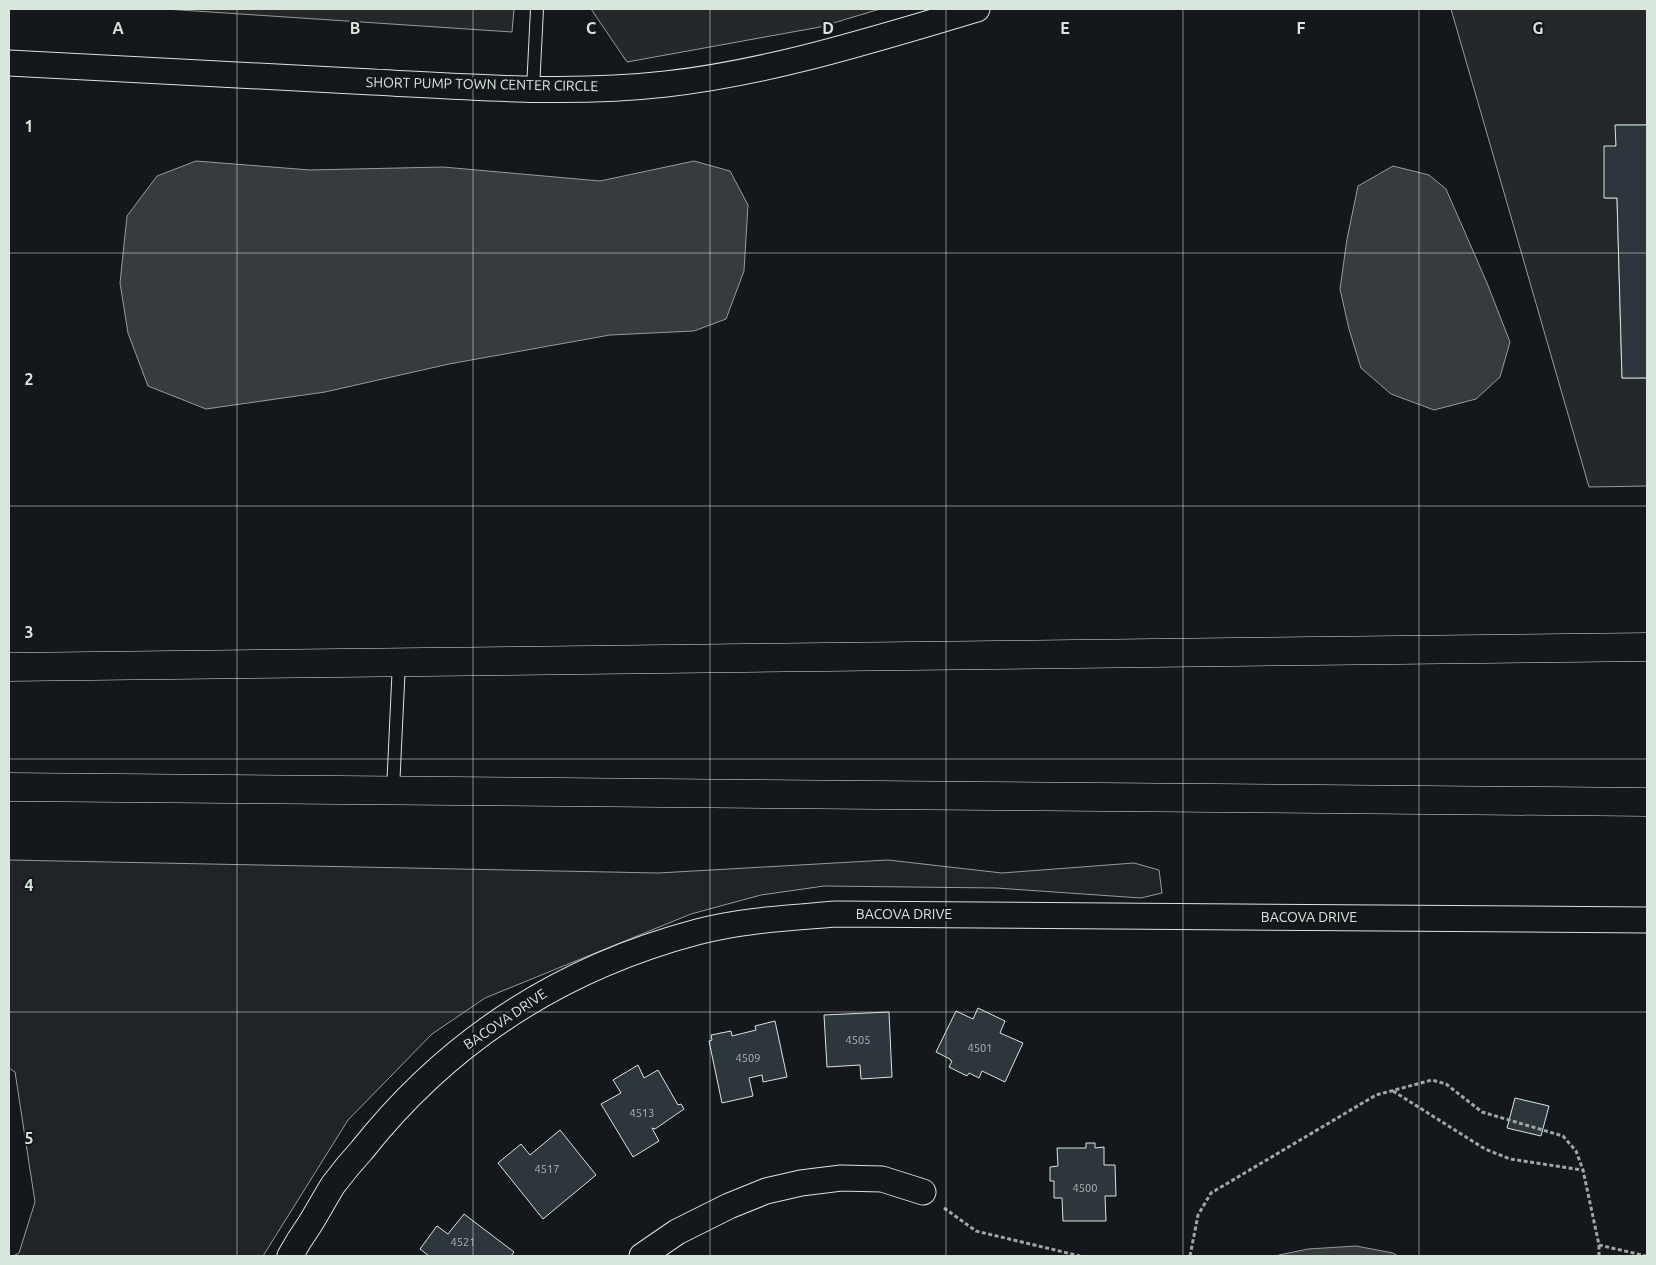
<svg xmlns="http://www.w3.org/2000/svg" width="1656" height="1265" font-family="Ubuntu,sans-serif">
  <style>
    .green { fill: #202428; stroke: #939e99 }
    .parking { fill: #24282b; stroke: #939e99 }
    .water { fill: #363b3e; stroke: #939e99 }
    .building { fill: #2c363c; stroke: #d8e6dc }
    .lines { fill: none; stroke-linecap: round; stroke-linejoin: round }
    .lane-casing { stroke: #d8e6dc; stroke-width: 14 }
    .street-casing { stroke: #d8e6dc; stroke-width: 27 }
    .highway-casing { stroke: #d8e6dc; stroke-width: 29 }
    .path { stroke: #9da8a2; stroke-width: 3; stroke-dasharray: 4 2.5; stroke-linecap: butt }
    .lane { stroke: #14181c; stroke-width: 12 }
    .street { stroke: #14181c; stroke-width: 25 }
    .highway { stroke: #14181c; stroke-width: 28 }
    .grid { fill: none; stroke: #d8e6dc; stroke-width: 1; stroke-opacity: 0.55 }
    .labels { text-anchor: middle; stroke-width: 4; stroke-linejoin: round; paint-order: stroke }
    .number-label { font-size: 11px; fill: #adbab4 }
    .street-label { font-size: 14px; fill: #d8e6dc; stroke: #14181c }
    .grid-label { font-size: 16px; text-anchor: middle; font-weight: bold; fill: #d8e6dc; stroke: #14181c; stroke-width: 4; stroke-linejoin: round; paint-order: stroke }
  </style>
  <rect width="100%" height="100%" fill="#14181c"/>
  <path class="green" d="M9,860L658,873L888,860L1002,873L1134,863L1159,870L1162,893L1141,898L996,888L824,886L761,895L691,914L485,998L432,1034L348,1120L263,1256H13L19,1253L35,1202L15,1072L9,1068Z"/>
  <path class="parking" d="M165,9H514L512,32Z
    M591,9H880L820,27L627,62Z
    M1451,9H1647V125H1616V146L1605,198H1617L1622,378H1647V486L1589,487Z"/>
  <path class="water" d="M196,161L310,170L443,167L600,181L694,161L730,171L748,205L744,271L726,319L694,331L610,335L449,364L325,392L206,409L148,386L128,333L120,283L127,216L157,176Z
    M1393,166L1429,175L1446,189L1487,283L1510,342L1500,377L1476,399L1434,410L1391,394L1361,368L1349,329L1340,289L1347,239L1358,186Z
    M1356,1246L1393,1253L1398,1256H1277L1279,1255L1308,1249Z"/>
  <path class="building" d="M1615,125H1647V378H1622L1617,198H1604V146H1616Z
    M978,1008L1005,1021L1000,1033L1023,1043L1005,1082L982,1071L979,1078L969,1073L967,1076L949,1067L952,1061L950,1060V1059L936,1052L956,1011L973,1019Z
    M889,1012L892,1077L861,1079L860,1065L827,1067L824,1015Z
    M775,1021L787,1077L763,1082L762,1075L749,1078L753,1096L722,1103L709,1041L712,1040L711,1035L731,1031L732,1036L756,1030L755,1026Z
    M638,1065L644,1078L658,1070L678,1105L681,1104L684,1109L655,1129L652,1128L659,1141L633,1157L601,1104L621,1093L613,1080Z
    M1515,1098L1549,1106L1541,1136L1507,1128Z
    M560,1130L596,1175L543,1219L498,1163L521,1144L530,1155Z
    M1086,1143H1095V1148L1104,1147V1165H1115L1116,1196H1105L1106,1221H1063L1062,1198H1054V1181H1050V1167L1058,1166L1057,1148H1086Z
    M464,1214L514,1252L511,1256H429L420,1249L437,1226L448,1234Z"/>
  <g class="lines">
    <defs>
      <path id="lane" d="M533,89L537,9
        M393,790L399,662"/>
      <path id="street" d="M9,63C130,69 251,76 372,82C469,87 569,95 666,84C772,72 875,39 977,9
        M290,1256C296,1245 303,1234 310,1224C318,1211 325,1198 333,1185C342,1173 352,1161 362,1150C450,1039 561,968 697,932C742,920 789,918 836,914L1647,920
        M642,1256L677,1232L729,1206L766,1191L801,1183L841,1178L882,1179L923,1192"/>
      <path id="highway" d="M9,667L1647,647
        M9,787L1647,802"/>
    </defs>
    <use href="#lane" class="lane-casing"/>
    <use href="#street" class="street-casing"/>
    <use href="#highway" class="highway-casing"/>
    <path class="path" d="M1393,1091L1485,1149L1510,1159L1582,1170
      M944,1208L976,1231L1080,1256
      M1190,1256L1198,1215L1211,1193L1376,1095L1432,1080L1446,1084L1482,1112L1563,1136L1576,1151L1583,1170L1599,1245L1646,1256
      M1599,1256V1245"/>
    <use href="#lane" class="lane"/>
    <use href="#street" class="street"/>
    <use href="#highway" class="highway"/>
  </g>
  <path class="grid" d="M237,9V1256M473,9V1256M710,9V1256M946,9V1256M1183,9V1256M1419,9V1256M9,253H1647M9,506H1647M9,759H1647M9,1012H1647"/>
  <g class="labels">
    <g class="number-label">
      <text x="858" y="1044">4505</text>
      <text x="980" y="1052">4501</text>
      <text x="748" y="1062">4509</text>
      <text x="642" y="1117">4513</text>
      <text x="547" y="1173">4517</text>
      <text x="1085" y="1192">4500</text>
      <text x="463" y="1246">4521</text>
    </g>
    <g class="street-label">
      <text transform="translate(482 84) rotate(1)" y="5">SHORT PUMP TOWN CENTER CIRCLE</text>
      <text x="904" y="919">BACOVA DRIVE</text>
      <text x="1309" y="922">BACOVA DRIVE</text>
      <text transform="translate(505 1019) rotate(-34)" y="5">BACOVA DRIVE</text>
    </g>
  </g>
  <g class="grid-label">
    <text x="118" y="34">A</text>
    <text x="355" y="34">B</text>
    <text x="591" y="34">C</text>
    <text x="828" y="34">D</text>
    <text x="1065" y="34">E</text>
    <text x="1301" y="34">F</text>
    <text x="1538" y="34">G</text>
    <text x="29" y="132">1</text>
    <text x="29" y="385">2</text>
    <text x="29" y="638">3</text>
    <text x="29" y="891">4</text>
    <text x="29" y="1144">5</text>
  </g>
  <rect width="1656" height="1265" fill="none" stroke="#d8e6dc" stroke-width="20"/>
</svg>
